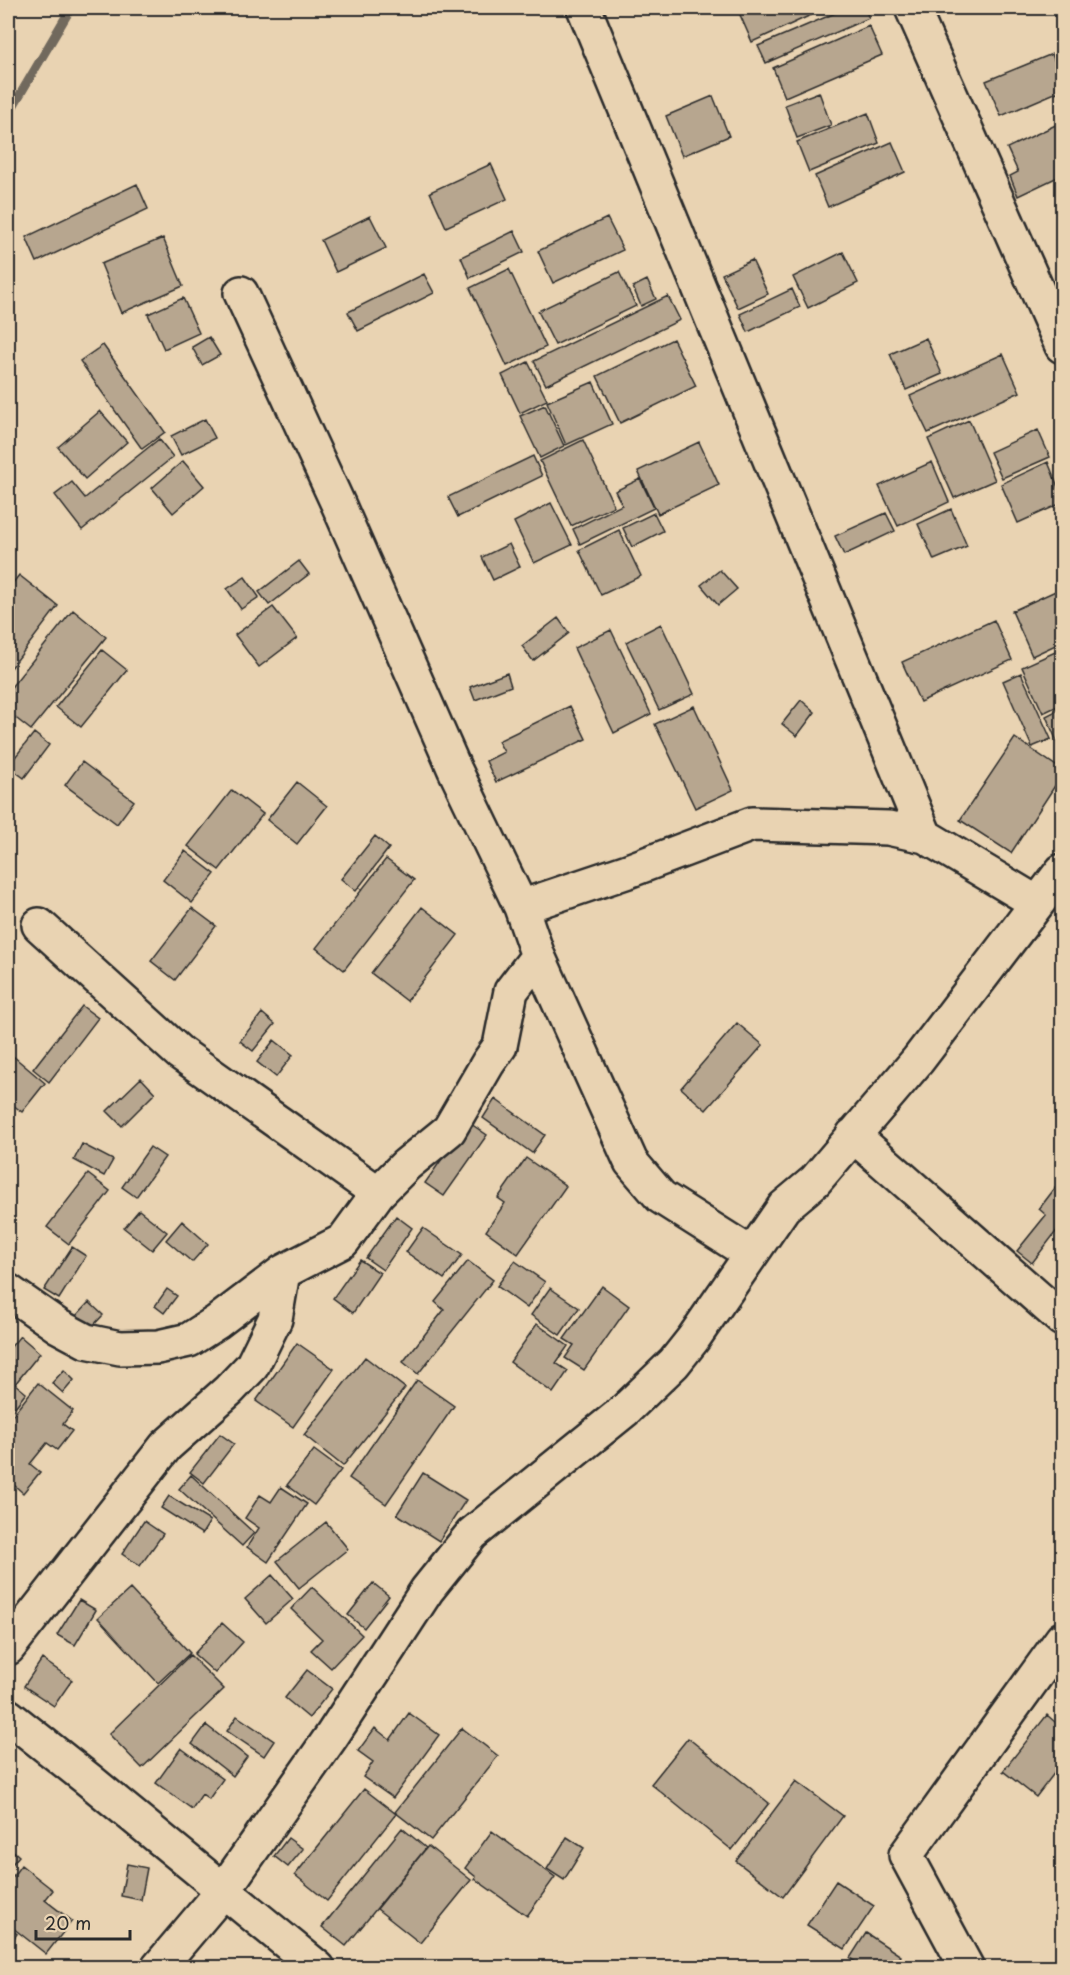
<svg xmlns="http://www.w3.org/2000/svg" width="1070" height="1975" font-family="'Playpen Sans',sans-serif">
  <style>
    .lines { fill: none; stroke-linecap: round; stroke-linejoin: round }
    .stream { stroke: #71695d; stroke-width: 9 }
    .building { fill: #b7a68f; stroke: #2b2b2b; stroke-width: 1.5 }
    .minor-casing { stroke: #2b2b2b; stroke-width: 38 }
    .minor { stroke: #e9d3b2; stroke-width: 33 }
  </style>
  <rect width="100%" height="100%" fill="#e9d3b2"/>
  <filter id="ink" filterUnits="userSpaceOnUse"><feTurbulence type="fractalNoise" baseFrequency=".0167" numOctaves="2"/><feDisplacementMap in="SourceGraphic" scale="12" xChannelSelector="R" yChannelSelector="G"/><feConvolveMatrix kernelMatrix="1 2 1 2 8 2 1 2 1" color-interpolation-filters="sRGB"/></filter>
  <g filter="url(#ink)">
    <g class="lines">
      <path class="stream" d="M8,115L71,8"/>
    </g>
    <path class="building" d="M737,8H808L811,15L752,42Z
      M847,8H864L869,18L766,63L758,46Z
      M869,26L882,55L785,97L773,68Z
      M1062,52V69L1056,55Z
      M1052,54L1062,81V90L1001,116L986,81Z
      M819,92L831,125L797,138L785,105Z
      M713,96L729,136L682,156L666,116Z
      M868,113L879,143L809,172L797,142Z
      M1062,122V175L1018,196L1010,176L1018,172L1007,148Z
      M892,142L905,172L828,207L815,176Z
      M491,164L507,199L446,227L430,192Z
      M137,184L148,209L37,262L26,237Z
      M370,216L386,248L336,272L321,240Z
      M607,218L623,250L553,283L538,251Z
      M514,231L524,252L470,278L461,257Z
      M163,238L183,286L121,313L101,264Z
      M843,252L858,283L808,308L793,277Z
      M752,260L768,294L738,308L722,274Z
      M509,269L546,347L507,366L470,288Z
      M619,272L636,306L555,345L538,311Z
      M424,274L434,293L358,331L348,312Z
      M647,280L656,299L641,306L633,287Z
      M792,289L800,307L748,332L740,314Z
      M668,296L680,320L546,385L534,361Z
      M183,298L199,333L164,349L148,314Z
      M209,337L220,355L202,365L192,347Z
      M926,338L942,374L906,390L890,354Z
      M673,339L696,386L620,423L597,376Z
      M103,345L165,432L142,449L80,361Z
      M1003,354L1020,392L928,433L910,396Z
      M528,362L547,400L520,413L502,375Z
      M593,382L612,424L566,445L547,402Z
      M545,405L564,446L540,458L520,416Z
      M100,411L127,442L85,479L58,447Z
      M205,419L215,438L181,455L171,436Z
      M969,420L995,480L954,498L928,439Z
      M1038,430L1050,457L1002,478L990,452Z
      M159,439L173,457L82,530L55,495L72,482L85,498Z
      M583,440L614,506L571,526L540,461Z
      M699,442L719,485L658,514L638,471Z
      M533,456L542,476L458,517L448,497Z
      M183,461L204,486L173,513L152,488Z
      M932,462L949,502L898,526L879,486Z
      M1048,462L1062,497V503L1018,523L1001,484Z
      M640,479L654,508L580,544L573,529L622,505L615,491Z
      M551,503L572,545L534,563L514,522Z
      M951,509L967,546L934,560L918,524Z
      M654,513L663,531L632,547L623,528Z
      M886,513L895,531L844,555L835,536Z
      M619,530L641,576L601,595L579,550Z
      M509,544L520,567L493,580L482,557Z
      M299,561L309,574L269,605L259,592Z
      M720,570L737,589L718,605L701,585Z
      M19,575L58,606L8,672V589Z
      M245,577L259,597L241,609L227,589Z
      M1062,588V642L1032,656L1012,611Z
      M273,607L297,638L259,667L235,635Z
      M73,610L106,637L31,730L8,712V691Z
      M558,618L569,633L533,661L522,646Z
      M994,620L1012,660L920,702L902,662Z
      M661,624L694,694L659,710L626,642Z
      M611,630L651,714L614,733L574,648Z
      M1062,649V704L1043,713L1022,667Z
      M102,650L127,670L81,727L56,707Z
      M507,673L511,686L475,700L470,687Z
      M1021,673L1051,739L1032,747L1003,681Z
      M801,700L815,712L797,736L782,724Z
      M570,706L586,739L496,782L486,761L504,752L498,741Z
      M694,706L733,790L695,808L655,724Z
      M1062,708V753L1046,716Z
      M34,733L49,745L24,778L8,766Z
      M1015,738L1062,770V775L1011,853L960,820Z
      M82,762L134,801L117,824L65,785Z
      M297,782L327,806L297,844L267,820Z
      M232,790L263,814L219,870L188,846Z
      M375,836L389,848L356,891L341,879Z
      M185,851L215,874L192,903L163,880Z
      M386,859L414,880L344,970L316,948Z
      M422,907L458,935L407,1001L371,973Z
      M192,908L216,926L175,980L151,961Z
      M82,1006L98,1018L49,1082L33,1069Z
      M262,1013L275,1024L253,1051L240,1041Z
      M737,1023L763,1045L706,1110L681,1088Z
      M274,1040L293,1055L276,1077L257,1062Z
      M13,1056L45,1083L22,1112L8,1101V1063Z
      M141,1078L155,1093L122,1126L107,1111Z
      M495,1099L545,1135L532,1153L483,1118Z
      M468,1122L487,1135L444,1196L425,1183Z
      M82,1144L113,1160L104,1176L74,1160Z
      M150,1147L165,1157L136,1197L122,1187Z
      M526,1158L566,1186L518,1254L486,1231L505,1203L498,1198Z
      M88,1174L110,1191L69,1244L47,1227Z
      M1062,1179V1224L1032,1263L1017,1251L1046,1215L1039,1209Z
      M139,1210L167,1232L152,1250L124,1228Z
      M396,1216L412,1228L383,1270L366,1258Z
      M182,1221L208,1244L192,1262L166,1240Z
      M423,1228L462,1255L444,1279L406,1252Z
      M72,1247L86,1256L59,1299L44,1290Z
      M360,1260L380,1273L353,1313L333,1298Z
      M468,1261L493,1280L418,1374L403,1362L444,1310L435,1302Z
      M515,1261L545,1282L527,1308L497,1286Z
      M602,1286L629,1306L584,1370L565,1358L574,1345L564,1339Z
      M550,1288L579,1308L560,1335L531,1315Z
      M167,1289L177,1296L164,1313L155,1306Z
      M89,1302L103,1315L90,1329L76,1316Z
      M537,1324L568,1346L556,1363L568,1371L553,1393L510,1362Z
      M20,1336L40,1353L15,1384L26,1393L11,1412L8,1409V1348L9,1349Z
      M297,1343L334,1369L293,1427L256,1401Z
      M365,1357L405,1388L343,1466L304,1435Z
      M64,1370L74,1380L63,1393L52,1383Z
      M417,1380L454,1406L386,1504L349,1478Z
      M38,1383L73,1411L63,1424L72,1431L57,1450L47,1443L30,1464L40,1472L23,1493L14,1485L8,1492V1421Z
      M220,1434L234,1444L204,1483L190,1472Z
      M314,1450L341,1470L314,1505L287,1485Z
      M423,1473L466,1500L439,1541L397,1514Z
      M191,1475L254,1533L242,1546L179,1489Z
      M281,1487L307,1504L268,1562L247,1547L259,1528L245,1518L260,1495L271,1502Z
      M169,1496L210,1521L202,1534L161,1508Z
      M144,1521L163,1534L140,1566L122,1554Z
      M326,1522L348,1549L299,1588L277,1561Z
      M272,1575L293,1599L266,1623L245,1599Z
      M373,1583L389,1596L364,1628L348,1615Z
      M312,1587L362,1635L331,1668L311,1650L322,1639L291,1609Z
      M130,1589L190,1653L158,1683L98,1618Z
      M79,1600L96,1610L75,1645L57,1635Z
      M222,1623L243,1642L215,1673L194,1654Z
      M190,1655L224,1689L142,1768L109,1734Z
      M42,1659L72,1680L54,1706L24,1686Z
      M307,1670L332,1689L309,1718L285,1698Z
      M409,1713L439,1735L393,1798L363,1777L373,1762L358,1751L375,1728L390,1740Z
      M1047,1715L1062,1728V1763L1036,1797L1003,1771Z
      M237,1716L274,1741L264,1756L227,1731Z
      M206,1725L247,1757L233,1776L192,1744Z
      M462,1728L498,1756L431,1840L395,1812Z
      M688,1738L769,1803L732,1850L651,1784Z
      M181,1748L223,1779L209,1799L202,1794L192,1809L156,1783Z
      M796,1781L843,1816L783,1897L736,1861Z
      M364,1789L396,1814L327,1901L295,1875Z
      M402,1828L426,1848L346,1946L322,1927Z
      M492,1831L555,1877L527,1916L475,1879L476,1877L465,1868Z
      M567,1837L584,1848L564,1880L547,1869Z
      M288,1838L303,1849L288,1867L274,1856Z
      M8,1846L19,1856L8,1869Z
      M428,1846L471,1880L420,1943L377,1909Z
      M127,1864L147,1868L141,1900L121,1896Z
      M21,1865L53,1890L45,1900L72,1921L46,1954L8,1924V1883Z
      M836,1881L874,1906L845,1949L807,1925Z
      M8,1927L17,1934L8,1946Z
      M866,1933L901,1956L894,1968H864L850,1958Z"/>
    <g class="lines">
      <defs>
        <path id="minor" d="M584,8L925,836L1037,903
          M912,8L1062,346
          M241,293L339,506L455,770L521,907L538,956L631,1162L661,1197L751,1254
          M521,907L628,871L752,824L888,828L925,836
          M39,925L180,1053L378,1193
          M853,1135L1062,1319
          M8,1291L58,1326L86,1341L120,1348L158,1347L189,1340L217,1322L283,1272L343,1241L378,1193L406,1165L449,1130L488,1063L500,1046L511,991L538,956
          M8,1648L166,1446L229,1390L252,1366L275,1319L283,1272
          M8,1716L89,1780L318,1968
          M158,1968L223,1891L331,1737L427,1590L472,1534L624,1411L674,1363L693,1339L784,1207L815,1181L918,1060L1062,871
          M967,1968L906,1855L1062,1639"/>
      </defs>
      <use href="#minor" class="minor-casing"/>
      <use href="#minor" class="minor"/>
    </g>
  </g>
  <rect width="1070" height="1975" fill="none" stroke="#e9d3b2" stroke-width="30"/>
  <rect x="15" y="15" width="1040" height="1945" fill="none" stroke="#2b2b2b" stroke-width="2" filter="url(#ink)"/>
  <path d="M36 1930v9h94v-9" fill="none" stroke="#2b2b2b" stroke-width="3"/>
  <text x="45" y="1930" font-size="18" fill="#2b2b2b" stroke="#e9d3b2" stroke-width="4.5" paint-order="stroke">20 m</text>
</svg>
